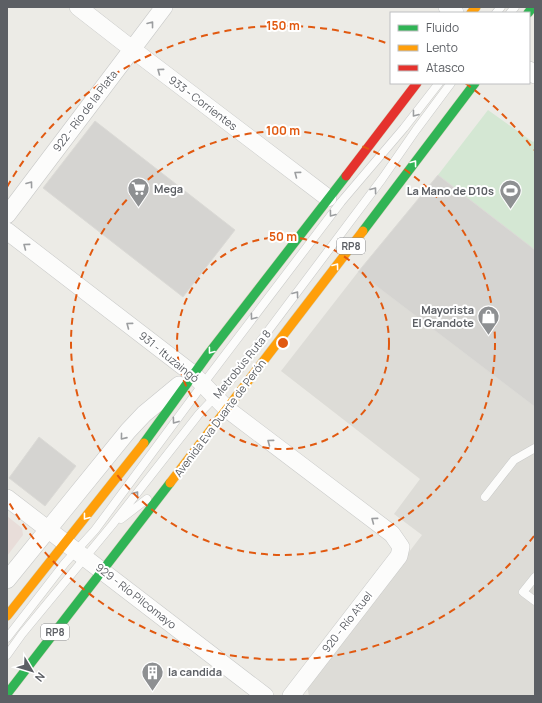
<svg xmlns="http://www.w3.org/2000/svg" width="542" height="703" font-family="Manrope,sans-serif">
  <style>
    .industrial { fill: #dddcd7 }
    .medical { fill: #e8ddd9 }
    .green { fill: #d4e7d3 }
    .building { fill: #d5d4d1; stroke: #dbdad6 }
    .lines { fill: none; stroke-linecap: round; stroke-linejoin: round }
    .lane-casing { stroke: #c8c9c8; stroke-width: 9 }
    .street-casing { stroke: #c8c9c8; stroke-width: 18 }
    .fast-casing { stroke: #d3cdb5; stroke-width: 10 }
    .slow-casing { stroke: #d3cdb5; stroke-width: 10 }
    .jam-casing { stroke: #d3cdb5; stroke-width: 10 }
    .lane { stroke: #fcfcfb; stroke-width: 8 }
    .street { stroke: #fcfcfb; stroke-width: 17 }
    .fast { stroke: #30b455; stroke-width: 9 }
    .slow { stroke: #ff9f0a; stroke-width: 9 }
    .jam { stroke: #e5322d; stroke-width: 9 }
    .oneway { stroke: #9c9ea0 }
    .oneway2 { stroke: #fff }
    .ring { fill: none; stroke: #e15910; stroke-width: 2; stroke-dasharray: 7 5 }
    .labels { text-anchor: middle; stroke-width: 4; stroke-linejoin: round; paint-order: stroke }
    .shield { fill: #fff; stroke: #8d8f92; stroke-width: 1 }
    .shield-label { font-size: 10px; font-weight: bold; fill: #5c5f64 }
    .street-label { font-size: 11px; fill: #5c5f64; stroke: #fff }
    .poi-label { font-size: 11px; font-weight: bold; fill: #5c5f64; stroke: #fff; text-anchor: start }
    .centre { fill: #e15910; stroke: #fff; stroke-width: 2 }
    .ring-label { font-size: 12px; text-anchor: middle; font-weight: bold; fill: #e15910; stroke: #fff; stroke-width: 4; stroke-linejoin: round; paint-order: stroke }
  </style>
  <rect width="100%" height="100%" fill="#ecebe6"/>
  <path class="industrial" d="M358,272L535,407V696H309L307,686L422,535L394,514L420,479L281,371Z"/>
  <path class="medical" d="M7,516L22,528L23,535L7,556Z"/>
  <path class="green" d="M488,110L533,142L535,140V247L533,249L438,175Z"/>
  <path class="building" d="M95,121L235,230L183,297L43,188Z
    M438,175L535,250V407L358,272Z
    M39,437L76,466L45,506L9,478Z"/>
  <g class="lines">
    <defs>
      <path id="lane" d="M496,13L501,7
        M510,13L515,7
        M485,497L514,460L535,448
        M121,519L147,499
        M535,577L523,592L535,601
        M7,638L65,563L95,530L203,384L341,202L404,128L439,83
        M7,655L22,634L112,525L199,414L232,379L382,179L416,130L451,83"/>
      <path id="street" d="M78,7L132,49L328,198
        M447,7L455,13
        M529,70L535,75
        M7,215L164,7
        M7,231L193,374L227,409L392,534L401,547L399,556L291,696
        M7,498L265,696
        M7,580L128,431L144,414L179,385"/>
      <path id="fast" d="M528,13L533,7
        M363,231L475,83
        M144,443L209,353L346,176
        M7,694L170,483"/>
      <path id="slow" d="M471,13L476,7
        M170,483L363,231
        M7,616L144,443"/>
      <path id="jam" d="M346,176L417,83"/>
    </defs>
    <use href="#lane" class="lane-casing"/>
    <use href="#street" class="street-casing"/>
    <use href="#fast" class="fast-casing"/>
    <use href="#slow" class="slow-casing"/>
    <use href="#jam" class="jam-casing"/>
    <use href="#lane" class="lane"/>
    <use href="#street" class="street"/>
    <use href="#fast" class="fast"/>
    <use href="#slow" class="slow"/>
    <use href="#jam" class="jam"/>
  </g>
  <defs><path id="oneway-chevron" d="M-2-3.5L2.5 0L-2 3.5" fill="none" stroke-width="1.6" stroke-linecap="round" stroke-linejoin="round"/></defs>
  <g class="oneway">
    <use href="#oneway-chevron" transform="translate(151 24) rotate(-52)"/>
    <use href="#oneway-chevron" transform="translate(160 71) rotate(-143)"/>
    <use href="#oneway-chevron" transform="translate(415 114) rotate(128)"/>
    <use href="#oneway-chevron" transform="translate(297 174) rotate(-143)"/>
    <use href="#oneway-chevron" transform="translate(30 184) rotate(-53)"/>
    <use href="#oneway-chevron" transform="translate(374 190) rotate(-53)"/>
    <use href="#oneway-chevron" transform="translate(332 214) rotate(127)"/>
    <use href="#oneway-chevron" transform="translate(26 246) rotate(-143)"/>
    <use href="#oneway-chevron" transform="translate(296 294) rotate(-53)"/>
    <use href="#oneway-chevron" transform="translate(253 317) rotate(127)"/>
    <use href="#oneway-chevron" transform="translate(129 325) rotate(-143)"/>
    <use href="#oneway-chevron" transform="translate(175 421) rotate(126)"/>
    <use href="#oneway-chevron" transform="translate(123 437) rotate(129)"/>
    <use href="#oneway-chevron" transform="translate(270 442) rotate(-143)"/>
    <use href="#oneway-chevron" transform="translate(136 494) rotate(-52)"/>
    <use href="#oneway-chevron" transform="translate(374 520) rotate(-143)"/>
  </g>
  <g class="oneway2">
    <use href="#oneway-chevron" transform="translate(414 163) rotate(-53)"/>
    <use href="#oneway-chevron" transform="translate(336 266) rotate(-53)"/>
    <use href="#oneway-chevron" transform="translate(211 351) rotate(127)"/>
    <use href="#oneway-chevron" transform="translate(86 517) rotate(128)"/>
  </g>
  <g class="ring">
    <circle cx="283" cy="343" r="106"/>
    <circle cx="283" cy="343" r="212"/>
    <path d="M534 536A317 317 0 0 1 7 499M7 187A317 317 0 0 1 389 44M465 83A317 317 0 0 1 534 150"/>
  </g>
  <defs>
    <symbol id="supermarket-pin" viewBox="-11 -11 22 30"><path d="M0 17L-7.5 6A9.5 9.5 0 1 1 7.5 6Z" fill="#8e9092" stroke="#fff"/><path d="M-6-5.5h2.5l.6 2H6L4.5 2H-2.5L-4.4-4H-6ZM-1.5 3.2a1.3 1.3 0 1 0 .1 0ZM3 3.2a1.3 1.3 0 1 0 .1 0Z" fill="#fff"/></symbol>
    <symbol id="stadium-pin" viewBox="-11 -11 22 30"><path d="M0 17L-7.5 6A9.5 9.5 0 1 1 7.5 6Z" fill="#8e9092" stroke="#fff"/><path d="M0-5a6.5 5 0 1 0 0 10a6.5 5 0 1 0 0-10ZM-3.5-1.8h7v3.6h-7Z" fill="#fff"/></symbol>
    <symbol id="shop-pin" viewBox="-11 -11 22 30"><path d="M0 17L-7.5 6A9.5 9.5 0 1 1 7.5 6Z" fill="#8e9092" stroke="#fff"/><path d="M-5-2.5h2.3a2.7 3.5 0 0 1 5.4 0H5L5.5 6h-11ZM-1.5-2.5h3a1.5 2.3 0 0 0-3 0Z" fill="#fff"/></symbol>
    <symbol id="building-pin" viewBox="-11 -11 22 30"><path d="M0 17L-7.5 6A9.5 9.5 0 1 1 7.5 6Z" fill="#8e9092" stroke="#fff"/><path d="M-4-6H4V6H1V3H-1V6H-4ZM-2.5-4.3h1.7v1.8h-1.7ZM.8-4.3h1.7v1.8H.8ZM-2.5-1h1.7V.8h-1.7ZM.8-1h1.7V.8H.8Z" fill="#fff"/></symbol>
  </defs>
  <g fill-rule="evenodd">
    <use href="#supermarket-pin" x="126" y="176" width="25" height="34"/>
    <use href="#stadium-pin" x="498" y="178" width="25" height="34"/>
    <use href="#shop-pin" x="476" y="304" width="25" height="34"/>
    <use href="#building-pin" x="140" y="660" width="25" height="34"/>
  </g>
  <g class="labels">
    <g class="shield">
      <rect x="337" y="238" width="28" height="16" rx="3"/>
      <rect x="41" y="624" width="28" height="16" rx="3"/>
    </g>
    <g class="shield-label">
      <text x="351" y="250">RP8</text>
      <text x="55" y="636">RP8</text>
    </g>
    <g class="street-label">
      <text transform="translate(203 103) rotate(37)" y="4">933 - Corrientes</text>
      <text transform="translate(85 111) rotate(-53)" y="4">922 - Río de la Plata</text>
      <text transform="translate(169 357) rotate(39)" y="4">931 - Ituzaingó</text>
      <text transform="translate(242 364) rotate(-51)" y="4">Metrobús Ruta 8</text>
      <text transform="translate(220 418) rotate(-53)" y="4">Avenida Eva Duarte de Perón</text>
      <text transform="translate(136 596) rotate(38)" y="4">929 - Río Pilcomayo</text>
      <text transform="translate(347 622) rotate(-52)" y="4">920 - Río Atuel</text>
    </g>
    <g class="poi-label">
      <text x="154" y="193">Mega</text>
      <text x="494" y="195" text-anchor="end">La Mano de D10s</text>
      <text x="474" y="314" text-anchor="end">Mayorista<tspan x="474" dy="13">El Grandote</tspan></text>
      <text x="168" y="676">la candida</text>
    </g>
  </g>
  <circle cx="283" cy="343" r="6" class="centre"/>
  <g class="ring-label">
    <text x="283" y="30">150 m</text>
    <text x="283" y="135">100 m</text>
    <text x="283" y="241">50 m</text>
  </g>
  <rect width="542" height="703" fill="none" stroke="#5c5f64" stroke-width="16"/>
  <rect x="390" y="12" width="140" height="72" fill="#ffffff" stroke="#bebfc1"/>
  <rect x="398" y="25" width="20" height="6" fill="#30b455" stroke="#bebfc1"/>
  <text x="426" y="32" font-size="12" fill="#5c5f64">Fluido</text>
  <rect x="398" y="45" width="20" height="6" fill="#ff9f0a" stroke="#bebfc1"/>
  <text x="426" y="52" font-size="12" fill="#5c5f64">Lento</text>
  <rect x="398" y="65" width="20" height="6" fill="#e5322d" stroke="#bebfc1"/>
  <text x="426" y="72" font-size="12" fill="#5c5f64">Atasco</text>
  <g transform="translate(32 671) rotate(128)" stroke="#ffffff" stroke-width="3" paint-order="stroke">
  <path d="M0-3L7 15L0 10L-7 15Z" fill="#5c5f64"/>
  <text y="-6" font-size="11" font-weight="bold" text-anchor="middle" fill="#5c5f64">N</text>
  </g>
</svg>
